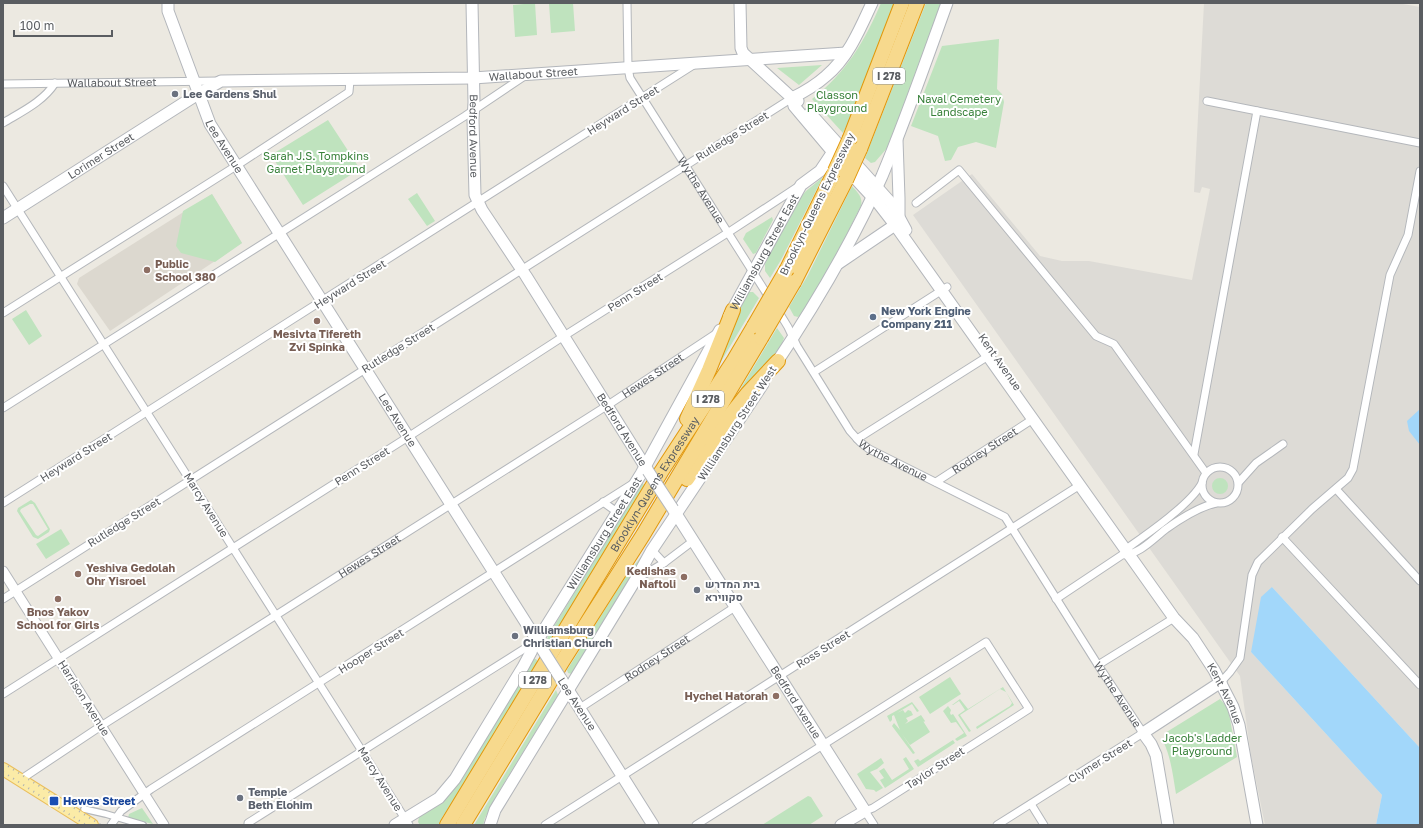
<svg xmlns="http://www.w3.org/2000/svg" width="1423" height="828" font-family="'Golos Text',Heebo,sans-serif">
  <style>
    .industrial { fill: #dddbd6 }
    .education { fill: #dcd8cf }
    .green { fill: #bfe3be; fill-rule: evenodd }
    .water { fill: #a2d7fa }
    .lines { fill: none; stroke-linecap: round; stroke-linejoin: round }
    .pedestrian-casing { stroke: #b4b7bb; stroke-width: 8 }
    .minor-casing { stroke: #b4b7bb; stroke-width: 9 }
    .tertiary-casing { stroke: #b4b7bb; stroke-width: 11 }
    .secondary-casing { stroke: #b3b6bb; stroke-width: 13 }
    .primary-casing { stroke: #eabe5c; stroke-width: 14 }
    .motorway-casing { stroke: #e2980b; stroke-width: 16 }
    .pedestrian { stroke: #fff; stroke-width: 5.5 }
    .minor { stroke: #fff; stroke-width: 7 }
    .tertiary { stroke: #fff; stroke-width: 9 }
    .secondary { stroke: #fff; stroke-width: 11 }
    .primary { stroke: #fbeba7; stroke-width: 12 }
    .motorway { stroke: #f7d98d; stroke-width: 14 }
    .rail { stroke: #b0b1b1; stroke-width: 2; stroke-dasharray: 1 5; stroke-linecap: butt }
    .secondary-bridge-casing { stroke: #b3b6bb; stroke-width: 13; stroke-linecap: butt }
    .motorway-bridge-casing { stroke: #e2980b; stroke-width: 16; stroke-linecap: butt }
    .secondary-bridge { stroke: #fff; stroke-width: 11 }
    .motorway-bridge { stroke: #f7d98d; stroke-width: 14 }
    .worship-dot { fill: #6b7280; stroke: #fff; stroke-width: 1.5 }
    .education-dot { fill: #8d6e63; stroke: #fff; stroke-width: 1.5 }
    .service-dot { fill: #5c6f8a; stroke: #fff; stroke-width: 1.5 }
    .transit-dot { fill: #1a4fb4; stroke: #fff; stroke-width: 1.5 }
    .labels { text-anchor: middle; stroke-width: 4; stroke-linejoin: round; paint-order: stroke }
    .shield { fill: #fff; stroke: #8c8e90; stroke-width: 1 }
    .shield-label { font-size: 10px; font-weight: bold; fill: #5a5d61 }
    .street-label { font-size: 11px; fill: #5a5d61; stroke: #fff }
    .worship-label { font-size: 11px; font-weight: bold; fill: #5b616d; stroke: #fff; text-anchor: start }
    .park-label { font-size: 11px; fill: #38813a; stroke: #fff }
    .education-label { font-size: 11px; font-weight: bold; fill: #785e54; stroke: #fff; text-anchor: start }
    .service-label { font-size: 11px; font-weight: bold; fill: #4e5e75; stroke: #fff; text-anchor: start }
    .transit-label { font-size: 11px; font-weight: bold; fill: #164399; stroke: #fff; text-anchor: start }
  </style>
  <rect width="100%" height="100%" fill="#ece9e1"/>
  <path class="industrial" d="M1204,3H1397L1420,7V748L1272,587L1251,652L1382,795L1376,825H1265L1251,756L1240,676L913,215L972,174L1040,256L1062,261H1089L1192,280L1210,189L1202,187L1200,193L1194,192Z"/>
  <path class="education" d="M212,194L242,243L110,331L77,284L79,278Z"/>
  <path class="green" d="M535,3L537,35L515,37L513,5Z
    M549,3H573L575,31L551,33Z
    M881,3H895L852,114L843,133L812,99C845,74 865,41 881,3Z
    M926,3H942L888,147L875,162L871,163L865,158Z
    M999,39L997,89L1002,94L1004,102L996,148L976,142L958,147L951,160L945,161L938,136L911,126L942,46Z
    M822,65L799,85L777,68Z
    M328,120L360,169L303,205L271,155Z
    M823,177L781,260L770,278L765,271V264L797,201L806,191Z
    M852,186C858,193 863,197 861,206L827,273L803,313L798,317L794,316L789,307L808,275Z
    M417,193L435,221L427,226L408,199Z
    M212,194L242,243L215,262L181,253L176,246L183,211Z
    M772,217L773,220L756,253L753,254L743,239L746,233Z
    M749,292H753L759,298L716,370C723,349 734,307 749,292Z
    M26,310L42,336L29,345L12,319Z
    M777,328L784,338C778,358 758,374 743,389L741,388Z
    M1212 486a8 8 0 1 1 16 0a8 8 0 1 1-16 0Z
    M642,482L644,485L550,644L547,640L548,636Z
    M31,500L35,503L50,529L49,532L38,539L33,537L17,511L18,508ZM30,504H33L48,529L38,536L36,535L20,511L21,509Z
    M61,529L70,544L46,559L36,544Z
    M651,544L572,674L568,673L567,670L626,576Z
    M534,659H536L538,662L469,776L443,816L438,825H420L418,822L419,817L483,742Z
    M950,677L961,694L930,714L919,697Z
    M1003,687L1014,705L977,729L976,727L1010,706L1012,703L1006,692L1000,689L960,715L971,731L969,732L958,715L965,710L959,701L953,705H952L960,699L968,709Z
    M556,690L558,695L501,788L485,818L483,825H474Z
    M1220,699L1228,708L1237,757L1176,794C1173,776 1171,757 1163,741L1166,738L1165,733Z
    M912,702L919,711L917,712L912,704L897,713L903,710L905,713L908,710L911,711L913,715L906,718L908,721L905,724L921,715L925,721L924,722L923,721L930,732L910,745L902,734L915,753L913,754L892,726L894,723L900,730L894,715L892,716V720L890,722L887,716Z
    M948,706L951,710L950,713L951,715L953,714L967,736L957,741L955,739L964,733L956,722L951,723L943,711Z
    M953,740L955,743L918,767L914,761L918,759L920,761Z
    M906,757L914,769L885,788L880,780L884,778L879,771L884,768L892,780L909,769L903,759Z
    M881,758L884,763L877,769L870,772L883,788L876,792L874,790L866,789L857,774Z
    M808,796L811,797L823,816L809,825H762Z
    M142,808L153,824L128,818L129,814Z"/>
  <path class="water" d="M1420,409V445L1409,431L1407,421Z
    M1272,587L1420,748V825H1376L1382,795L1251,652L1261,597Z"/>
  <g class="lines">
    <defs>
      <path id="pedestrian" d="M84,809L106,814L143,825"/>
      <g id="minor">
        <path id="s1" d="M627,3L628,68L630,78L770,299"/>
        <path id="s2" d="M3,84L219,81"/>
        <path d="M1207,101L1420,143"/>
        <path d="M3,123C21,112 43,102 55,83"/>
        <path d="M3,186L409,825"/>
        <path d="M916,203L959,170L1096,336L1114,344L1206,473"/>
        <path id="s3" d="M777,309L788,327L797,346L850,431L860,442L869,449L1005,517L1098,665L1143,733L997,825"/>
        <path d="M3,313L236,166L349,92L350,80"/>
        <path d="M814,372L947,287"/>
        <path d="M3,408L465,116L526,75"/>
        <path d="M857,439L993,353"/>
        <path d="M1194,454L1257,111"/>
        <circle cx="1220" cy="485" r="18"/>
        <path id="s4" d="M936,482L1033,419"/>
        <path d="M1239,482L1256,463L1283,444"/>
        <path d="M1336,489L1420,581"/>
        <path d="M603,502L617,512"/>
        <path d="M3,503L695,64"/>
        <path d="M1282,537L1420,685"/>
        <path d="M1126,549C1146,535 1191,504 1202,483"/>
        <path d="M652,550L664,563"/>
        <path d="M638,578L664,563L693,541"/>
        <path d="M3,599L792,98"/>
        <path d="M1056,599L1122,555C1139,555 1153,539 1166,529C1180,519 1199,507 1216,503"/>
        <path d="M1098,665L1174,618"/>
        <path d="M1221,682L1230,672L1240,658L1252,575L1258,562L1312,509L1348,478L1353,469L1390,275L1408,235L1420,171"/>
        <path d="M3,694L408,437L564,336L729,232L799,186"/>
        <path id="s5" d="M580,708L735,607"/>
        <path id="s6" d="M20,780L101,726L608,405L717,333"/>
        <path d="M1031,804L1044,825"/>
        <path d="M111,825L121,811L151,789L634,483"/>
        <path d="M248,825V823L535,642"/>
        <path d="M545,825L1080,485"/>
        <path d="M696,825L986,642L1029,709L873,808L865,811L874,825"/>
      </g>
      <path id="tertiary" d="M3,571L164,825"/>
      <g id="secondary">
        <path id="s7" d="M168,3V11L210,124L540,645"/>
        <path id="s8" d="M472,3L474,102L473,120L475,195L482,210L526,276L648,471"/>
        <path d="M740,3L741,48L743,53L792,98L798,101"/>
        <path id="s9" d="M792,98L794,106L853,176L878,203L895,225L1174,618L1193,638L1214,670L1233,707L1239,725L1257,825"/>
        <path d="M792,98C804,92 816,85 826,76C848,58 860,29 872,3"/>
        <path d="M810,113L892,204L906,230"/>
        <path d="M897,140L899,198V215"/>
        <path id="s10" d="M3,218L198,94L221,81L473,78L846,53"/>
        <path d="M839,263L895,225"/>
        <path id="s11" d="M729,316L801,185L820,171L838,144"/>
        <path d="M773,368C814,307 852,243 882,176C906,119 926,61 947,3"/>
        <path id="s12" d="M673,509L865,811L841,825"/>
        <path d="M565,685L653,825"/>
        <path id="s13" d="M395,825L439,798L455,779L523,667L537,641L641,474L720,330"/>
        <path d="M490,825L495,810L636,579L652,550L763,384"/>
        <path d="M1168,825L1156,755L1151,744L1143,733L1221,682"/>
      </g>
      <path id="primary" d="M3,769L92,825"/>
      <g id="motorway">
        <path d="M850,138L902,3"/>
        <path d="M860,149L917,3"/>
        <path d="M787,269L835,171"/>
        <path d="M794,282L846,180"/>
        <path d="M687,419L709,370L733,310"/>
        <path d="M687,479L727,419L747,394L778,361"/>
        <path id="s14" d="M447,825L661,472L734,360L754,326"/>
        <path d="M463,825L562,662L643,535L761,338"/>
      </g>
    </defs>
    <use href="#pedestrian" class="pedestrian-casing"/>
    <use href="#minor" class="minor-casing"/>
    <use href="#tertiary" class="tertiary-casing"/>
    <use href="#secondary" class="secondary-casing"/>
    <use href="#primary" class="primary-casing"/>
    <use href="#motorway" class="motorway-casing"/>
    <use href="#pedestrian" class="pedestrian"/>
    <use href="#minor" class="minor"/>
    <use href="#tertiary" class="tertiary"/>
    <use href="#secondary" class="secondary"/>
    <use href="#primary" class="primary"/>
    <use href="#motorway" class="motorway"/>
    <path class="rail" d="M3,763L101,825
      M3,772L86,825"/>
    <defs>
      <path id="secondary-bridge" d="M648,471L673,509
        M542,649L563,682"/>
      <path id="motorway-bridge" d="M835,171L850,138
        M846,180L860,149
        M754,326L787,269
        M761,338L794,282"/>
    </defs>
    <use href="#secondary-bridge" class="secondary-bridge-casing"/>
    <use href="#motorway-bridge" class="motorway-bridge-casing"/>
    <use href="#secondary-bridge" class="secondary-bridge"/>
    <use href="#motorway-bridge" class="motorway-bridge"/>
  </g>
  <g class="worship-dot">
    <circle cx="175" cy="94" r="4"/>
    <circle cx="697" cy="590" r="4"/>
    <circle cx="515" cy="636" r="4"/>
    <circle cx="240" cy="798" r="4"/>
  </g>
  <g class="education-dot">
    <circle cx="147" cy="270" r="4"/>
    <circle cx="317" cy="321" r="4"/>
    <circle cx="78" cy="574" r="4"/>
    <circle cx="684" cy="577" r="4"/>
    <circle cx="58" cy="599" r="4"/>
    <circle cx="776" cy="696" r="4"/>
  </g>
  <circle class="service-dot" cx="873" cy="317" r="4"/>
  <rect class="transit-dot" x="49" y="796" width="10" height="10" rx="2"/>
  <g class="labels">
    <g class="shield">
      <rect x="873" y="68" width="32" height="16" rx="3"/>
      <rect x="692" y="391" width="32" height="16" rx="3"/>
      <rect x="519" y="672" width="32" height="16" rx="3"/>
    </g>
    <g class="shield-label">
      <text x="889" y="80">I 278</text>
      <text x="708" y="403">I 278</text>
      <text x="535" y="684">I 278</text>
    </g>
    <g class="street-label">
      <text dy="4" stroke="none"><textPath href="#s10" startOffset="570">Wallabout Street</textPath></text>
      <text dy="4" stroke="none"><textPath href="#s2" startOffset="109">Wallabout Street</textPath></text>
      <text transform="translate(623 110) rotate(-32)" y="4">Heyward Street</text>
      <text dy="4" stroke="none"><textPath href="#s8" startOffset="133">Bedford Avenue</textPath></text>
      <text transform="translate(732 136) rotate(-32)" y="4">Rutledge Street</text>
      <text dy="4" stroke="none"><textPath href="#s7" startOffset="155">Lee Avenue</textPath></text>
      <text dy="4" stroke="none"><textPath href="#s10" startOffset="116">Lorimer Street</textPath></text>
      <text dy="4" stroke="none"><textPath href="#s1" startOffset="208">Wythe Avenue</textPath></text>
      <text transform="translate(817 204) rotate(-64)" y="4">Brooklyn-Queens Expressway</text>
      <text dy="4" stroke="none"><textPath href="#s11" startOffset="73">Williamsburg Street East</textPath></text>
      <text transform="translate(350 284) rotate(-32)" y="4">Heyward Street</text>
      <text transform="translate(635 292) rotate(-32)" y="4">Penn Street</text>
      <text transform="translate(398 348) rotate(-32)" y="4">Rutledge Street</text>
      <text transform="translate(1000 362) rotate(55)" y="4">Kent Avenue</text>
      <text dy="4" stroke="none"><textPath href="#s6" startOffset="751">Hewes Street</textPath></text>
      <text dy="4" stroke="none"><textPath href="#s7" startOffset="479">Lee Avenue</textPath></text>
      <text transform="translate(737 423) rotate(-57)" y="4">Williamsburg Street West</text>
      <text dy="4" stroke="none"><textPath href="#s8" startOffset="469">Bedford Avenue</textPath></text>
      <text dy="4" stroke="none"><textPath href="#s4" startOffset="58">Rodney Street</textPath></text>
      <text transform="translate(76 457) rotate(-32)" y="4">Heyward Street</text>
      <text dy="4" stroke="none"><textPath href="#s3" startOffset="195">Wythe Avenue</textPath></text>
      <text transform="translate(362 466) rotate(-32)" y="4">Penn Street</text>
      <text dy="4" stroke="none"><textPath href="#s14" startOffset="399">Brooklyn-Queens Expressway</textPath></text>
      <text transform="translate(206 505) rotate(58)" y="4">Marcy Avenue</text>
      <text transform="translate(124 522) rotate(-32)" y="4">Rutledge Street</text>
      <text dy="4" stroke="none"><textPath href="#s13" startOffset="364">Williamsburg Street East</textPath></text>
      <text dy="4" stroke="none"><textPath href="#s6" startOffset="415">Hewes Street</textPath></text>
      <text transform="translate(823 649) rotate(-32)" y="4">Ross Street</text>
      <text transform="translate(371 651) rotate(-32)" y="4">Hooper Street</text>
      <text dy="4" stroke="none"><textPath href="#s5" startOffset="92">Rodney Street</textPath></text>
      <text dy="4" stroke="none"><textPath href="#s3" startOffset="531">Wythe Avenue</textPath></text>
      <text dy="4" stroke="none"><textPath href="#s9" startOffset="738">Kent Avenue</textPath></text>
      <text transform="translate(84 698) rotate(58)" y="4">Harrison Avenue</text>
      <text dy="4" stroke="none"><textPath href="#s12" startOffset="229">Bedford Avenue</textPath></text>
      <text transform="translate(577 704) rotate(57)" y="4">Lee Avenue</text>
      <text transform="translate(1100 761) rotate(-32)" y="4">Clymer Street</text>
      <text transform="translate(935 768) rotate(-33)" y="4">Taylor Street</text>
      <text transform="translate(380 779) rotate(58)" y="4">Marcy Avenue</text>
    </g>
    <g class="worship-label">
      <text x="183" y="98">Lee Gardens Shul</text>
      <text x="705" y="588">בית המדרש<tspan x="705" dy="13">סקווירא</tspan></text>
      <text x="523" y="634">Williamsburg<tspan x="523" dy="13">Christian Church</tspan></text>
      <text x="248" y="796">Temple<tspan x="248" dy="13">Beth Elohim</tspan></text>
    </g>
    <g class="park-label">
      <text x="837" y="99">Classon<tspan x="837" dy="13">Playground</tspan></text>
      <text x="959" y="103">Naval Cemetery<tspan x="959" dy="13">Landscape</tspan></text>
      <text x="316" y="160">Sarah J.S. Tompkins<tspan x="316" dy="13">Garnet Playground</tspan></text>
      <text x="1202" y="742">Jacob's Ladder<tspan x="1202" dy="13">Playground</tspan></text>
    </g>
    <g class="education-label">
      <text x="155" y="268">Public<tspan x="155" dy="13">School 380</tspan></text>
      <text x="317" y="338" text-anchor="middle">Mesivta Tifereth<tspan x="317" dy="13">Zvi Spinka</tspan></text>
      <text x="86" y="572">Yeshiva Gedolah<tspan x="86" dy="13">Ohr Yisroel</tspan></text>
      <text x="676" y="575" text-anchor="end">Kedishas<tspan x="676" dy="13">Naftoli</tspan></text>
      <text x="58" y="616" text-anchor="middle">Bnos Yakov<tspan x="58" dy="13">School for Girls</tspan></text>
      <text x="768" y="700" text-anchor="end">Hychel Hatorah</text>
    </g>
    <g class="service-label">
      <text x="881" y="315">New York Engine<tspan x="881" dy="13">Company 211</tspan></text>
    </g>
    <g class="transit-label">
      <text x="63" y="805">Hewes Street</text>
    </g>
  </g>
  <rect width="1423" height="828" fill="none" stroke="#5a5d61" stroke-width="8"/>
  <path d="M14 30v6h98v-6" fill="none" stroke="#5a5d61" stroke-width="2"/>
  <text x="20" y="30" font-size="12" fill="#5a5d61" stroke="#ffffff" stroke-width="3" paint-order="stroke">100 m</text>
</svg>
